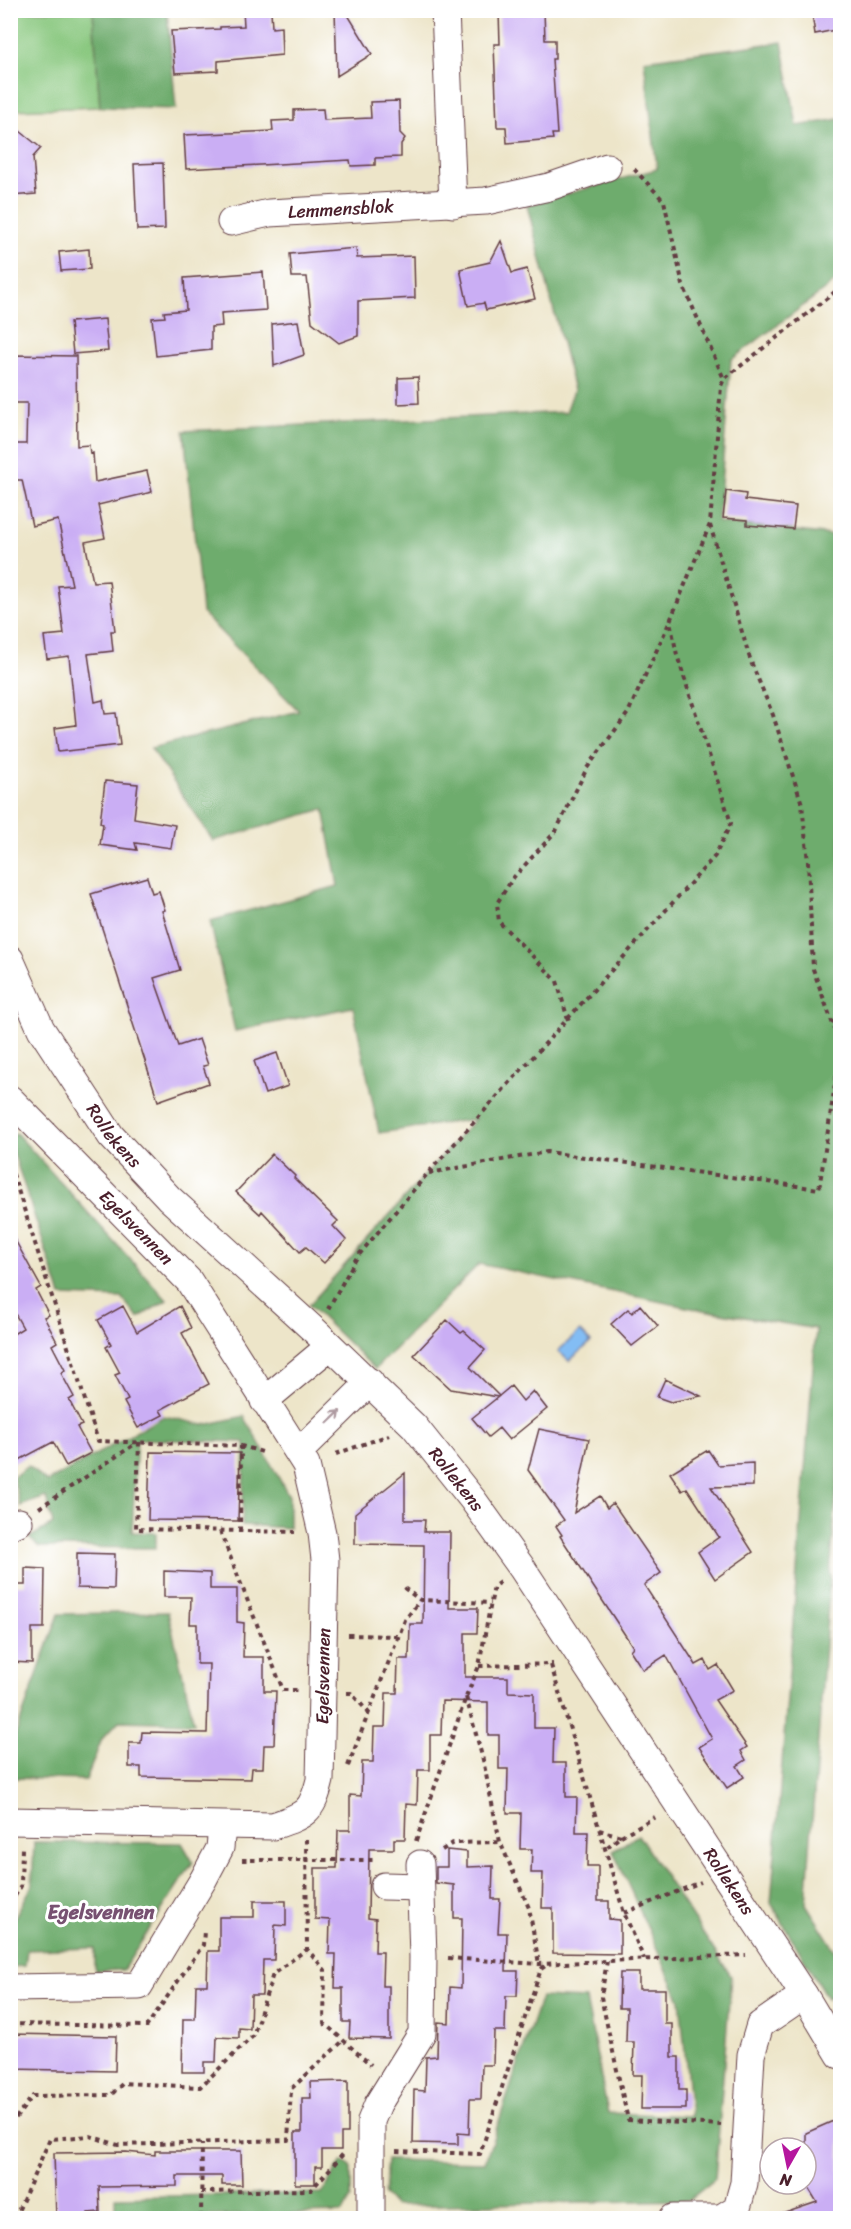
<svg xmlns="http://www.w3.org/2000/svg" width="851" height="2229" font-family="Sriracha,sans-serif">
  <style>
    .green { fill: #88c77e; stroke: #697354; stroke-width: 1.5 }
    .forest { fill: #6eac6d; stroke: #5c664c; stroke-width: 1.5 }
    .water { fill: #83bdf4; stroke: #666e90; stroke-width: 1.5 }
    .building { fill: #caaef4 }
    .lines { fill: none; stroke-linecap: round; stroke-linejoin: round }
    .minor-casing { stroke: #623d43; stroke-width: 29 }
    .path { stroke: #623d43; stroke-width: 4; stroke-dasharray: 4.5 4.5; stroke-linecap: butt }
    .minor { stroke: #fff; stroke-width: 27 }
    .oneway { stroke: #ae9aa0 }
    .labels { text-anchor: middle; stroke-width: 6; stroke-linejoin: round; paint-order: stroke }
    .street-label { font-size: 18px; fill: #4a1f2b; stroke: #fff }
    .neighbourhood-label { font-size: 20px; font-weight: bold; fill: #775171; stroke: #fff }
  </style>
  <rect width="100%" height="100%" fill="#fff"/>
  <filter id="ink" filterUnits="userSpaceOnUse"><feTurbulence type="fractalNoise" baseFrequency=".0167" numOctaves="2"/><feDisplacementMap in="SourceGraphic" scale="12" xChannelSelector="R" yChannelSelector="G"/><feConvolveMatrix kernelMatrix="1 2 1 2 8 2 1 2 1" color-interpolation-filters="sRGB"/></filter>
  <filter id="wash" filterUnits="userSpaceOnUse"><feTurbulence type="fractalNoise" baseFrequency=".008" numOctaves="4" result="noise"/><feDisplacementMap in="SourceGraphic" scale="24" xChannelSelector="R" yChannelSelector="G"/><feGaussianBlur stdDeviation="1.35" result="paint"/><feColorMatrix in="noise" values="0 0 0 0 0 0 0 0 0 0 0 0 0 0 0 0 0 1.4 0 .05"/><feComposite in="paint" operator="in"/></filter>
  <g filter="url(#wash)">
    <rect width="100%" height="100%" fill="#ede5c9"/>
    <path class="green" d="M10,11H93L100,107L11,110Z"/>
    <path class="forest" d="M93,11H167L176,109L100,107Z
      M782,42L797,126L840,119V278L731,360L718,522L840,536V1441L806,1904L840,1958V1993L827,1998L771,1903L816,1329L691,1308L479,1264L375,1369L309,1305L475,1119L379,1133L353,1007L235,1031L210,921L338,886L324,809L213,841L151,748L299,711L202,613L184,431L566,412L574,390L527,205L657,169L644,60Z
      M16,1133L167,1300L138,1318L122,1298L61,1296L11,1146V1137Z
      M164,1416L204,1425L244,1416L289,1496V1528L242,1525L245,1442L137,1439L132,1532L156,1533V1548L39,1547L29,1538L53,1524L46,1497L20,1506L13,1477L28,1466L47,1482Z
      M168,1612L194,1723L119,1721L102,1739L86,1780L11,1778V1747L59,1614Z
      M638,1835L731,1976L715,2179L689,2200L394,2206L384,2195L387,2160L485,2162L541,1997L586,1999L608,2113L691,2116L680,2000L613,1851Z
      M34,1842L182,1843L193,1862L123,1970L95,1971V1948L27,1950L25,1966L11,1967V1924L32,1886Z
      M342,2161L351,2167V2198L343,2213L115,2218V2197L322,2193Z"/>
    <path class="water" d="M580,1331L591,1342L569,1361L558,1351Z"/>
    <g id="blocks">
      <path class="building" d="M243,10H271L272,28L281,27L282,55L218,61V71L175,73L171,31L220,29V27L244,26Z
        M335,10H345L372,54L337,76Z
        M544,10L545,40H555V59H552L557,134H552L553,139L507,143L506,127H497L494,44H500L499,12Z
        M840,10V29L815,34L812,14Z
        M399,101L400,133L405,138L401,144V157L375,158V165L351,166L350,160L186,169L184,135L273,131L272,121L294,120V110L323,109L324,120L371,118L370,102Z
        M10,123L41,148L33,157L36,194L10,196Z
        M163,163L165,229L137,230L134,164Z
        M501,241L512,273L527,269L535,299L486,310L484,303L468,306L460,269L490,262Z
        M356,248L357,258L414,256L415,298L358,301V336L339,343L312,322L307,277H292L290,254Z
        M89,249L90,269L61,271L59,252Z
        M263,272L266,310L221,313L222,326L211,327V350L156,356L152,318L165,317L164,312L186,310L184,278Z
        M105,319L108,351L73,354L70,322Z
        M298,321L304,355L274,366L272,324Z
        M10,355L76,356L77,446L89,445L90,454L93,453L95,482L147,471L152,492L98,505L105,538L85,542L93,582L109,581L115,631H111L113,651L88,654L95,702L103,700L105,714L116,713L120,745L58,752L55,728L76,725L69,656L47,659L44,636L64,634L58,586L72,585L58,520L32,526L22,480H10V444H26L27,403H10Z
        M418,377L419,403L398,404V378Z
        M726,491L746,494L745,500L796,506L793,529L747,525V520L723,518Z
        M105,781L138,784L134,818L175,825L171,848L135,843L137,850L100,845L103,824L100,823Z
        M147,877L152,893L159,891L165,910L162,911L180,970L154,978L178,1046L199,1039L208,1065L203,1066L209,1083L158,1101L91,894Z
        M277,1053L288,1086L265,1094L254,1061Z
        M272,1154L295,1176L294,1178L338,1221L333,1226L346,1240L324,1263L306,1247L300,1252L262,1211L260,1214L236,1192Z
        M10,1231L41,1287L36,1290L49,1315L44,1317L57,1342L52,1345L65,1370L61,1373L74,1397L69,1400L82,1425L77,1427L91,1453L66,1466L53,1442L10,1465V1336L23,1328L10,1305Z
        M640,1305L658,1326L632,1346L611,1324L628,1309L632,1313Z
        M123,1306L137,1332L180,1306L191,1328L182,1333L209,1384L160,1410L163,1415L138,1428L124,1402L128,1400L115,1375L120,1373L106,1347L111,1344L98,1320Z
        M447,1320L461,1333L464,1331L485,1350L470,1367L499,1396L511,1386L523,1401L533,1391L547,1409L509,1440L499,1428L488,1437L472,1418L498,1397L451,1389L414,1355Z
        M665,1379L701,1396L671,1402L657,1397Z
        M539,1429L589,1439L574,1513L600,1496L607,1508L613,1503L661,1573L644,1585L696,1665L705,1660L710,1670L718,1665L733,1690L715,1700L747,1747L741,1751L746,1760L737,1766L744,1777L727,1788L699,1747L712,1739L666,1655L643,1670L630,1650L633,1647L560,1536L562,1535L556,1526L564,1520L528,1470Z
        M708,1450L718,1465L753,1463V1486L711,1487L753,1552L715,1579L698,1552L719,1537L687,1488L682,1491L670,1473Z
        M150,1452L240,1453L238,1521L148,1520Z
        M405,1473V1520H425L424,1532H450L449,1608H478L477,1633H465V1677H508V1692L534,1693V1728H554L553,1763H566V1797H577L576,1832H588L587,1866H598V1901H609V1919L620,1920V1954L553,1953V1908H542L543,1873H531L532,1849H520L521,1813H507L508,1769H499V1735H488V1702L442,1701L441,1735H430V1770H418L417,1805L406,1804L405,1839H394V1849H369L368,1918L376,1919L375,1952H383L382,1986H389V2039L349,2038L350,2022H343V1988H335L336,1954H329L330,1920L315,1919V1868H337L338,1830H350V1795L361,1796L362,1762H373L374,1727H385L386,1693H397L398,1659H409L410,1624H423L424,1545L355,1544V1513Z
        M77,1553L115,1554L114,1589L77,1588Z
        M25,1568L45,1569L44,1628H32V1663L10,1662V1585H25Z
        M164,1571L210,1573V1589H237V1622L244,1623L243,1657H264V1691H276L274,1745H264L263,1768H252L251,1779L141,1777V1767H129V1743H141L142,1732L207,1733L209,1664H197V1624H190L191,1597H164Z
        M447,1850L467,1852V1867L493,1866L492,1899H500L498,1933H507L506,1971H518L517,1996H506L505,2031H494L493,2065H482L481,2099H470L469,2134L458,2133V2144L413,2143L414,2090L425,2091L426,2057L437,2056L438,2022L449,2023L450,1987L461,1988L462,1918H454V1885L436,1883V1867H447Z
        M254,1901H286V1926L275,1925L274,1960H263L262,1995H251L250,2029L239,2028V2038L217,2037L216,2062H204V2072H182L183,2019H195L196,1985H207L208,1951H219V1917H254Z
        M620,1973H639V1989H665V2024H672V2057H679V2090H686V2109H641L642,2075H633L634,2042H626L627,2008H619Z
        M10,2034L116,2036L115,2071L10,2069Z
        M348,2081V2133H341V2150H322V2167H315V2184H295V2132H302V2098H311L310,2082Z
        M840,2118V2218H779V2215L817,2202L806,2184V2133Z
        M155,2151H241L242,2185H222V2176H177V2186L99,2187L100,2212L88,2213V2218H56L54,2153L126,2152L155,2155Z"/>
    </g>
  </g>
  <g filter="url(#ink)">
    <use href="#blocks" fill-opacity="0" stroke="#623d43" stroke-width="1.5"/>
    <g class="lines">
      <defs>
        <g id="minor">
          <path d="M445,10L453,204"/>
          <path id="s1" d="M231,222L269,213L486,201L549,187L607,167"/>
          <path id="s2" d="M10,959L41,1029L111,1136L169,1198L315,1331L414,1426L473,1500L522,1568L804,1995L840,2055"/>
          <path id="s3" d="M10,1099L189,1281L306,1465L322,1533L325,1560L320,1780C312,1813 305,1815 273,1826L10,1821"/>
          <path d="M264,1401L330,1346"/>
          <path d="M299,1452L370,1382"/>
          <path d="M10,1526L19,1522"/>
          <path d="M384,1886L420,1887"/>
          <path d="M10,1988L139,1986L203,1880L220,1848L222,1827"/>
          <path d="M371,2218V2121L378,2104L422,2033L423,1957L420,1864"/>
          <path d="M673,2218H721L737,2208L744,2183L751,2055L760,2025L804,1995"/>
        </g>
      </defs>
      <use href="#minor" class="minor-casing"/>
      <path class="path" d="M634,169L664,201L683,285L724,379
        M710,525L751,662L773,715L802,804L808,862L813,969L840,1044
        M568,1020L557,981L499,922L497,903L513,878L556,831L587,768L628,713L670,621
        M10,1165L98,1441L241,1446L266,1453
        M429,1173L547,1152L819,1189L840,1052
        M328,1309L357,1257L428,1173L715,856L731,823L677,655L670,621L710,524L721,386L724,379L840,288
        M139,1442L136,1529L295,1532
        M336,1454L389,1435
        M39,1508L138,1442
        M220,1531L283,1690H298
        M240,1531L241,1446
        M404,1588L420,1600
        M348,1635L398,1636
        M551,1665L624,1913L644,1959
        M479,1666L553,1664
        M347,1693H351L369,1713
        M466,1697L483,1760L500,1842L529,1908L539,1964
        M348,1766L405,1620L420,1600L491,1603
        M599,1830L621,1836L605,1849
        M621,1836L655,1817
        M306,1839L307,1949L325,1970L324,2023L371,2065
        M416,1841L466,1697L479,1666L494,1586L500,1582
        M442,1850L453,1843L500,1842
        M242,1860H375
        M10,1904L21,1886L22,1848
        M624,1913L701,1882
        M448,1958L539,1964L746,1955
        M607,1961L601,1997L628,2120L721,2125
        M10,2024L147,2026L203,1945L204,1931
        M10,2125L33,2096L111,2095L123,2083L200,2087L253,2036L273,1974L307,1949
        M396,2151L480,2154L541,1969L548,1964
        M201,2192L311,2190L344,2153
        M15,2218L50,2139L90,2136L118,2145L288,2140L291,2089L343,2041
        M201,2218L202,2143"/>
      <use href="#minor" class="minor"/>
    </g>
    <defs><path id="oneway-shaft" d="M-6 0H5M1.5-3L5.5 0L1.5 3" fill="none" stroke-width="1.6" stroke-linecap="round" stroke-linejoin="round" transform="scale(1.5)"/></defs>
    <use class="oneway" href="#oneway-shaft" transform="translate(334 1417) rotate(-44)"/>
  </g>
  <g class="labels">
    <g class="street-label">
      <text dy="6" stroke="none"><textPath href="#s1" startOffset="111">Lemmensblok</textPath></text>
      <text dy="6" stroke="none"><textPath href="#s2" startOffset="206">Rollekens</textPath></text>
      <text dy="6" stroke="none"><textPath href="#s3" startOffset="180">Egelsvennen</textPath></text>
      <text dy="6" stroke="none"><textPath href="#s2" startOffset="692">Rollekens</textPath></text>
      <text transform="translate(323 1676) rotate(-89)" y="6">Egelsvennen</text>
      <text dy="6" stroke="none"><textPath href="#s2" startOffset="1178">Rollekens</textPath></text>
    </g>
    <g class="neighbourhood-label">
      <text x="101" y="1919">Egelsvennen</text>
    </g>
  </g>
  <rect width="851" height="2229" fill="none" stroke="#fff" stroke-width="36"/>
  <g transform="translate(788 2166) rotate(189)"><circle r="28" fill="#ffffff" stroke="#b7a5aa" stroke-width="1.5"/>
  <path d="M0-4.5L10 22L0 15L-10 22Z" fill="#b5179e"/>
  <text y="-9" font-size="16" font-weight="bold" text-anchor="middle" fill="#4a1f2b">N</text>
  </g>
</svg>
